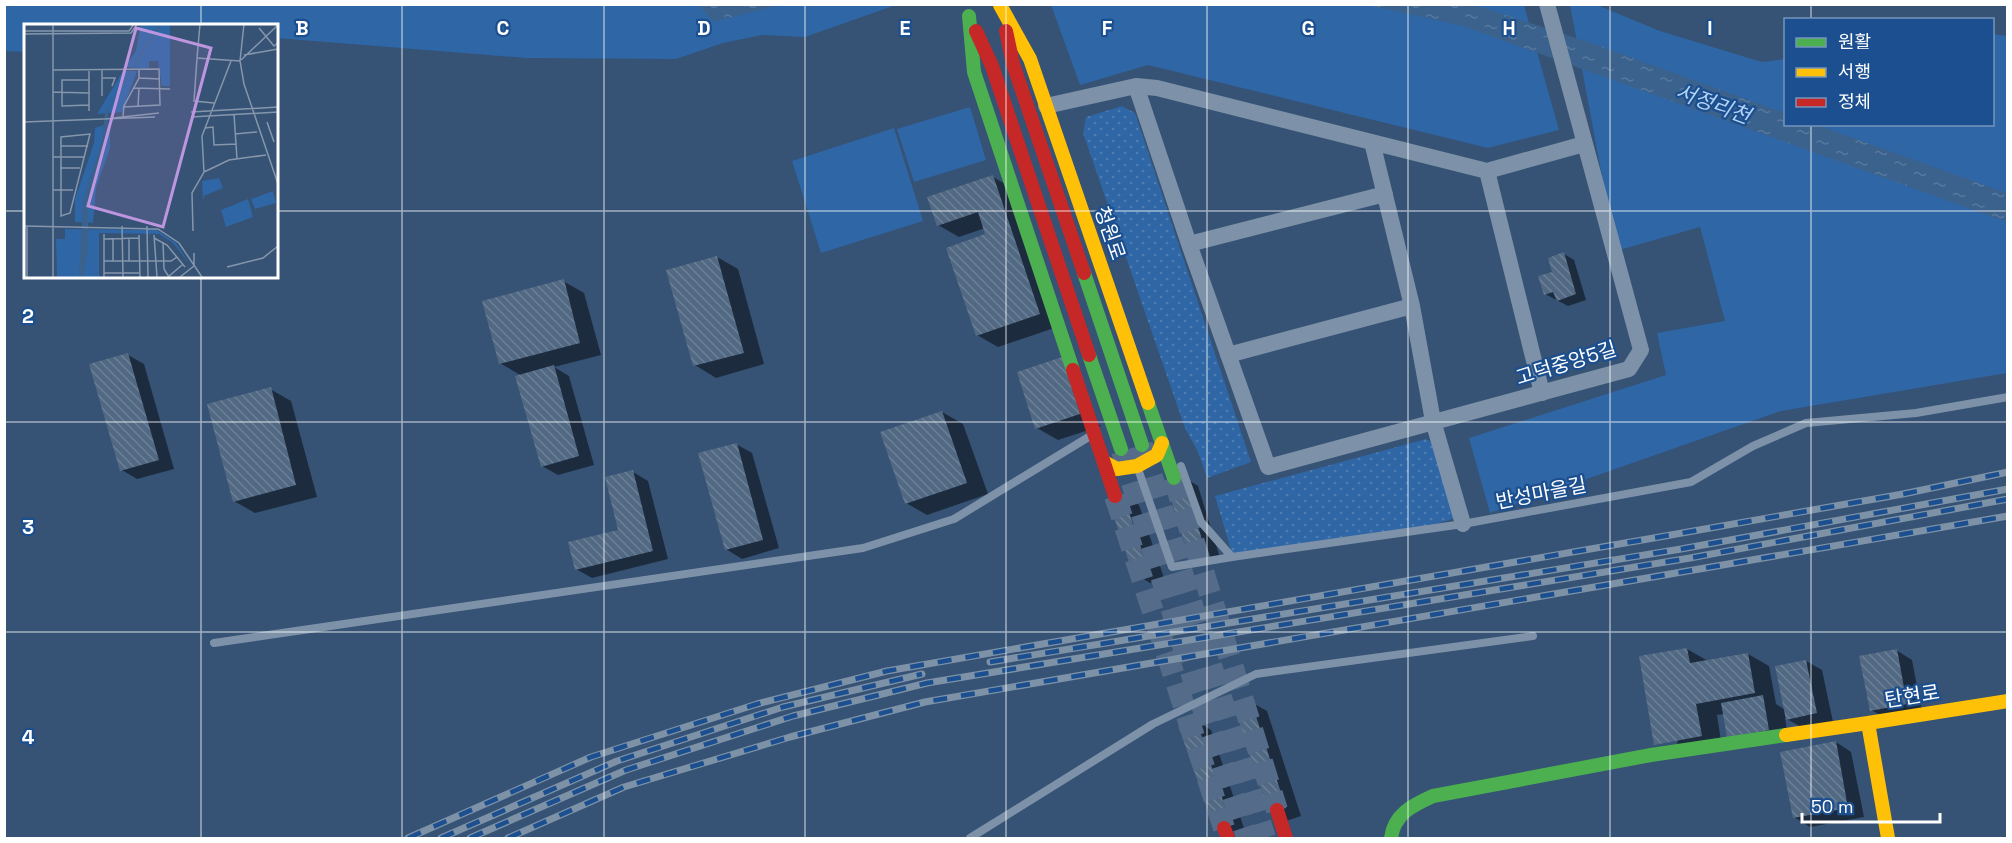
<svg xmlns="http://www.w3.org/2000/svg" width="2012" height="843" font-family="'Space Grotesk','Noto Sans KR',sans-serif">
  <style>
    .grass { fill: url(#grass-dots) }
    .park { fill: #2f66a5 }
    .water { fill: url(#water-ripples) }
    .shadow { fill: #0007 }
    .building { fill: url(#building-back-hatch) }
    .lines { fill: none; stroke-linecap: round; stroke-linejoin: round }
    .secondary-tunnel { stroke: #546c89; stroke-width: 22; stroke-dasharray: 22 11; stroke-linecap: butt }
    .lane { stroke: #7d92a8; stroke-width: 8 }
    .street { stroke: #7d92a8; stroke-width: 16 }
    .fast { stroke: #4caf50; stroke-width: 14 }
    .slow { stroke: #ffc107; stroke-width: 14 }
    .jam { stroke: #c62828; stroke-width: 14 }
    .rail-casing { stroke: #7e92a7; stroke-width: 7 }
    .rail { stroke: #1b4f8f; stroke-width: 4.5; stroke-dasharray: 14; stroke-linecap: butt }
    .grid { fill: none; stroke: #fff; stroke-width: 1.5; stroke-opacity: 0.55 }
    .labels { text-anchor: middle; stroke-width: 4.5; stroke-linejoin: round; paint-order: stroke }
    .street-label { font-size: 20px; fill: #fff; stroke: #1b4f8f }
    .water-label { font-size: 21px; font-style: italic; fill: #b5d3f5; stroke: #1b4f8f }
    .inset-road { fill: none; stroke: #8697ac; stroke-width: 1.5 }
    .view { fill: #bd96df; fill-opacity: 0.15; stroke: #bd96df; stroke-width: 3 }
    .inset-edge { fill: none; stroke: #fff; stroke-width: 3 }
    .grid-label { font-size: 20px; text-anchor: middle; font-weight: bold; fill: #fff; stroke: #1b4f8f; stroke-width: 4.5; stroke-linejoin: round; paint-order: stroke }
  </style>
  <defs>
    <pattern id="grass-dots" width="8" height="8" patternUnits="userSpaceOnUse" patternTransform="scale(1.5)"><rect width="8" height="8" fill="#2f66a5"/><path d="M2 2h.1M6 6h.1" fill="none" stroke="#4e7db2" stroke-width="1.8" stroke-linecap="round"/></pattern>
    <pattern id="water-ripples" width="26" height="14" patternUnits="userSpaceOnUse" patternTransform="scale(1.5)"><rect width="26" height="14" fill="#3b618d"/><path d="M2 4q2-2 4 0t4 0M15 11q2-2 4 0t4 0" fill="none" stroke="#58799e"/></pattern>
    <pattern id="building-back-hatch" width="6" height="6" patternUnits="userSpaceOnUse" patternTransform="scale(1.5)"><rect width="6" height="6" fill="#526984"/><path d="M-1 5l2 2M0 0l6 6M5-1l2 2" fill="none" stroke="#6c8096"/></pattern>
  </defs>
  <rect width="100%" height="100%" fill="#365274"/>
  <path class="grass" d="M1122,106L1135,113L1251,462L1207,478L1198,452L1185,428L1083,133L1086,117Z
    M1426,439L1443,449L1459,517L1419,529L1233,557L1215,496Z"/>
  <path class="park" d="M5,5H896L805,37L762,35L723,43L676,59L526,58L276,38V26H26L25,52L5,51Z
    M1051,5H1524L1559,130L1488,148L1148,65L1080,85Z
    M1570,5H1597L1660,31L1762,62L1785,59L1786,124H1992L1993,34L2007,36V373L1781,411L1490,513L1469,438L1666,375L1657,333L1725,321L1700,227L1616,251Z
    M970,107L986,160L914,182L897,129Z
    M894,128L923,221L821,253L792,161Z"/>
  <path class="water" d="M699,5H780L713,22Z
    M1368,5H1475L1591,43L1785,113L1786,124L1817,125L2007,193V222L1463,26Z"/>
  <path class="shadow" d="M993,177L1014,189L1060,326L998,347L977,335L987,235L985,228L959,237L938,225Z
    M1564,254L1574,260L1586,300L1568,306L1545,294Z
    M717,257L738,269L764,364L716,378L695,365Z
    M563,281L584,293L601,355L554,367L569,376L594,465L558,475L542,466L522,376L500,363Z
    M128,355L144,364L174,469L137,479L122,470Z
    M1019,373L1101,426L1058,440L1037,428Z
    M270,389L291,401L317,497L255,513L234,501Z
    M942,412L963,424L988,494L927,515L906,503Z
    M736,444L752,453L779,548L742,559L726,549Z
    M633,472L648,481L668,559L592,578L576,569L620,531Z
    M1182,476L1198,486L1220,558L1205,562L1189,553Z
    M1123,495L1139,505L1164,578L1150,583L1134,573Z
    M1687,649L1708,661L1748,654L1769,666L1776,704L1785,710L1776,667L1806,661L1822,670L1833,722L1803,728L1785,718L1789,741L1725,714L1717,715L1722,748L1676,756Z
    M1896,650L1912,660L1922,712L1887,719L1871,710Z
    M1251,702L1267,711L1301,816L1286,821Z
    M1195,720L1211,730L1246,834L1233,838Z
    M1836,742L1851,752L1864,817L1810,827L1794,817Z"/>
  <path class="building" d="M993,175L1040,314L976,336L946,248L985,234L978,212L937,226L927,197Z
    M1564,252L1576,294L1557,301L1553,292L1544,295L1538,276L1552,272L1548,258Z
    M717,256L744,353L693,366L666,270Z
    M564,279L580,343L499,364L482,301Z
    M128,353L159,460L120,471L89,364Z
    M1062,357L1080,414L1035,429L1017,372Z
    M554,365L579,456L541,467L515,376Z
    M271,387L296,485L233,502L207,404Z
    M942,411L967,483L905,504L880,432Z
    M737,443L763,540L725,550L698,453Z
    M633,470L653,551L575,570L568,542L618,530L605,477Z
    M1182,475L1205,549L1188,554L1165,480Z
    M1123,494L1148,569L1133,574L1108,499Z
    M1687,648L1690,663L1748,653L1755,693L1696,704L1702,736L1654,745L1639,656Z
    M1897,649L1907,704L1870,711L1859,656Z
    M1806,660L1817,713L1786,720L1775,666Z
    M1763,695L1769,730L1727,737L1721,703Z
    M1251,701L1286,808L1269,813L1234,706Z
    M1196,719L1231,825L1215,831L1178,725Z
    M1836,741L1848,808L1793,818L1780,752Z"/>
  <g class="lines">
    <path class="secondary-tunnel" d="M1142,445L1265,838
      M1122,451L1196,687L1247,838
      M1174,478L1277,810
      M1115,496L1224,828"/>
    <path class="lane" d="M1137,466L1172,567L1232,557
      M1181,466L1201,522L1232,557L1463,524L1691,482L1753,446L1806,423L1916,413L2008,397
      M214,643L863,548L954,519L1092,435
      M970,838L1153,724L1256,674L1533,636"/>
    <path class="street" d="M1136,86L1189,244L1268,467L1629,369L1641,350L1547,4
      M1046,106L1136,86L1157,88L1487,171L1584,144
      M1372,142L1412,306L1433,421L1463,524
      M1487,171L1542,393
      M1189,244L1385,194
      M1228,355L1412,306"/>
    <path class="fast" d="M969,16L974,72L1073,370
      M1084,273L1142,445
      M1089,355L1121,449
      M1148,403L1174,478
      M1391,838C1394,814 1413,805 1433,796L1651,755L1786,735"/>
    <path class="slow" d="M1000,5L1030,59L1148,403
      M1104,462L1117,469L1137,466L1157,455L1162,443
      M1786,735L1868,723
      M1888,838L1868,723L2008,701"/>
    <path class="jam" d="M976,31L992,66L1089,355
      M1006,31L1013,64L1084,273
      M1073,370L1115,496
      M1277,810L1286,838
      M1224,828L1228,838"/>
    <defs>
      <path id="rail" d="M990,662L1681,549L2008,489
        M408,838L591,757L757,704L887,671L1648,539L1903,494L2008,472
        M441,838L617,761L783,707L922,674
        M470,838L626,770L793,716L927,683L1690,558L2008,499
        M508,838L624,787L790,737L925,702L2008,516"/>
    </defs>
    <use href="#rail" class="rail-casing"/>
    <use href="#rail" class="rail"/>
  </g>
  <path class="grid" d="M201,4V26M402,4V838M604,4V838M805,4V838M1006,4V838M1207,4V838M1408,4V838M1610,4V838M1811,4V20M1811,124V838M4,211H26M276,211H2008M201,276V838M4,422H2008M4,632H2008"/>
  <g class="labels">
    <g class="street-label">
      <text transform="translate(1110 233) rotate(71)" y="7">청원로</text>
      <text transform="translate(1566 363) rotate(-17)" y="7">고덕중앙5길</text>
      <text transform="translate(1541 493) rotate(-11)" y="7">반성마을길</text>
      <text transform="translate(1912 696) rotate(-9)" y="7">탄현로</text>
    </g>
    <g class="water-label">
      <text transform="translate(1713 104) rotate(20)" y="7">서정리천</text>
    </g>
  </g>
  <g transform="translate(24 24)">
    <rect width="254" height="254" fill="#365274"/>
    <path d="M195,154L199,164L180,172L179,178L178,157Z" fill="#2f66a5"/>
    <path d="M117,0H146V62H138L134,37H125V45L101,43L112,27ZM99,47H113L98,88L73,90ZM86,99V124L72,164L69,199L51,198V175L70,119L71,104ZM249,167L252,179L231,185L227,175ZM224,175L229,193L202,203L197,186ZM41,205L133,206L152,219L167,242L149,219L135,210L75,209V253H33L32,215H41Z" fill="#2f66a5"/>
    <path d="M134,0H137L85,84L83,120L64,175V224L59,253H55L59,177L78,116L81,89Z" fill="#3b618d"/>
    <path class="inset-road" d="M176,0L173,34L216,37M220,0L216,37L220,60L254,160M235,4L250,22L254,19M0,7H105L110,0M0,10L107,9L113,0M220,31L254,25M173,34L170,77L190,79M217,36L254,1M29,46L135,45L136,81L99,83M65,47V87M79,54H91L88,62M115,54L136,55M65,56H38V82L65,81M110,64L146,65M29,68L65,69M78,72V46M114,83L115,64M167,88L254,83M210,90L213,135M99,92L100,82L115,54V45M167,93L254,88M89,94L135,89M0,98L131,93M243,98L250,118M181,104L189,103L190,121L212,120M66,110L46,189L37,192V113ZM211,110L233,108M37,122H64M29,133H60M36,144H56M180,148L205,136L242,131M29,166H49M0,202L134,205L155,219L178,253M3,202V253M98,202L99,253M123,202L124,253M169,207L168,169L180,148L178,112L207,37M80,210V253M115,211L116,253M130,211L133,253M105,214V237M130,214L143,221L161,243M80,215L115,214M89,215V237M139,218L140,245L145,253M80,237H147L153,233M203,243L239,234L254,222M80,249H115M29,253V0M144,253L158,241M156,253L170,242V229"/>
    <path class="view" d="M112,4L187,24L139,203L64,182Z"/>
    <rect width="254" height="254" class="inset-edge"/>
  </g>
  <g class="grid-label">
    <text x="302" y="35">B</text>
    <text x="503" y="35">C</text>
    <text x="704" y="35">D</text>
    <text x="905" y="35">E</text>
    <text x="1107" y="35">F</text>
    <text x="1308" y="35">G</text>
    <text x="1509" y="35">H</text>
    <text x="1710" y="35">I</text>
    <text x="28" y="323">2</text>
    <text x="28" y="534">3</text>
    <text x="28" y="744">4</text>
  </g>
  <rect width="2012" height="843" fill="none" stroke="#ffffff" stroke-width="12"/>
  <rect x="1784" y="18" width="210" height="108" fill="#1b4f8f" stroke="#7695bc" stroke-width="1.5"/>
  <rect x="1796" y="38" width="30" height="9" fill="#4caf50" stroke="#7695bc" stroke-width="1.5"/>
  <text x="1838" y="48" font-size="18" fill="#ffffff">원활</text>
  <rect x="1796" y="68" width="30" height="9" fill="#ffc107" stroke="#7695bc" stroke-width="1.5"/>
  <text x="1838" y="78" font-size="18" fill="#ffffff">서행</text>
  <rect x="1796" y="98" width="30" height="9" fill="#c62828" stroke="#7695bc" stroke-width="1.5"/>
  <text x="1838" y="108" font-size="18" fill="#ffffff">정체</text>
  <path d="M1802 813v9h138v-9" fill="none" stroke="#ffffff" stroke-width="3"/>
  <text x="1811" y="813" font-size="18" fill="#ffffff" stroke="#1b4f8f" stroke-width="4.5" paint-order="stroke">50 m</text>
</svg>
